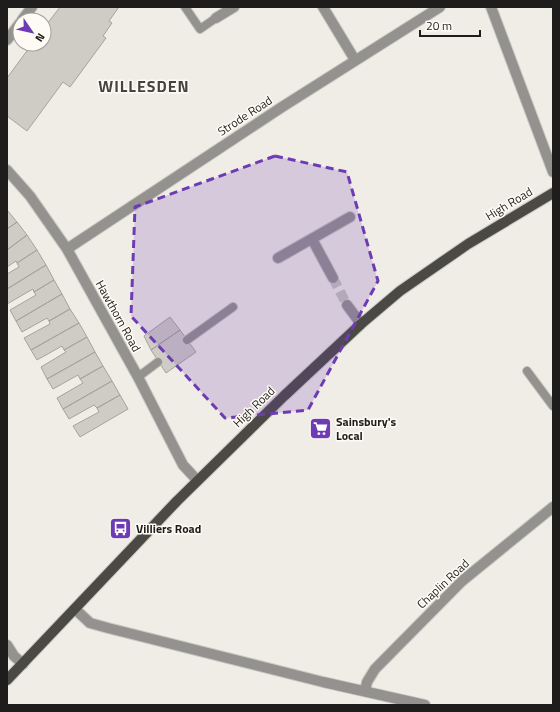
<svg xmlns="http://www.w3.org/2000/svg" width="560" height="712" font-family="'Titillium Web',sans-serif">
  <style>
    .building { fill: #cfccc5; stroke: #a6a39d }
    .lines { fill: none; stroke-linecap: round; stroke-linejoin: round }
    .minor-tunnel { stroke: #c6c3bd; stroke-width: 10; stroke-dasharray: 10 5; stroke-linecap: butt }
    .service-casing { stroke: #cac8c1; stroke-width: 10 }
    .minor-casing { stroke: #cac8c1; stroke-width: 12 }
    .primary-casing { stroke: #cac8c1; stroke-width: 12 }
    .service { stroke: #93928f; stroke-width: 8 }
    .minor { stroke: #93928f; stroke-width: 10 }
    .primary { stroke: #4b4944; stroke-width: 10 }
    .marked { fill: #6d3cb4; fill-opacity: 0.2; stroke: #6d3cb4; stroke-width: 3; stroke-dasharray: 8 5; stroke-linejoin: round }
    .labels { text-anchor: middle; stroke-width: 3; stroke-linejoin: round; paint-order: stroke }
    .street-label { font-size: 12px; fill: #1e1d1b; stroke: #fefbf4 }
    .poi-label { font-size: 12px; font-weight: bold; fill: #1e1d1b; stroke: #fefbf4; text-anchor: start }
    .district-label { font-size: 16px; font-weight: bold; letter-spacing: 1px; fill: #45433e; stroke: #fefbf4 }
  </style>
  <rect width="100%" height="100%" fill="#f0ede6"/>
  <path class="building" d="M60,7H119L109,21L112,23L103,36L106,38L70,87L63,82L27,131L7,116V78L32,44H44V28Z
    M7,210L17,222L7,229Z
    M17,222L27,235L7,250V229Z
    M27,235L37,250L17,263L16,261L7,267V250Z
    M37,250L46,265L7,289V274L19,267L17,263Z
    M46,265L54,280L34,292L33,289L7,304V289Z
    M54,280L62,294L16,321L10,310L36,295L34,292Z
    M62,294L70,309L49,321L47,318L22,332L16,321Z
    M70,309L79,323L31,350L24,338L50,324L49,321Z
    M170,317L180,330L151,350L144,336Z
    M79,323L87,337L64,350L62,346L37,360L31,350Z
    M180,330L196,352L166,373L151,350Z
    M87,337L95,352L47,379L41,367L66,352L64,350Z
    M95,352L103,366L80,379L78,375L53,389L47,379Z
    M103,366L112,381L63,409L57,398L83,383L80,379Z
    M112,381L120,395L97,408L94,405L69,419L63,409Z
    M120,395L128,409L80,437L73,426L99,412L97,408Z"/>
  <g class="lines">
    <path class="minor-tunnel" d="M333,278L347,305"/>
    <defs>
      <path id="service" d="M185,7L200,29L216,18
        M187,340L233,307
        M527,371L553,406
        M138,377L158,362"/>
      <path id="minor" d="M323,7L355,60
        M491,7L553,172
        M216,18L234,7
        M22,20L32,7
        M7,40L20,23
        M7,170L30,196L67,249L138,377L183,465L197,480
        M312,239L333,278
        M67,249L282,107L440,7
        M278,258L350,217
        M347,305L361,324
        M75,609L90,623L108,628L323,682L425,705
        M7,645L14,656L23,664
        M365,691L367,682L375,669L462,581L553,507"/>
      <path id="primary" d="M7,680L177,501L284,396L361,324L400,291L468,244L553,193"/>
    </defs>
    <use href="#service" class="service-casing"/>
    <use href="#minor" class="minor-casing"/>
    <use href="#primary" class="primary-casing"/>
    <use href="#service" class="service"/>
    <use href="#minor" class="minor"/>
    <use href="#primary" class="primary"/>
  </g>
  <path class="marked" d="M275,156L347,172L378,281L308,410L225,418L131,316L135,207Z"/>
  <defs>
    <symbol id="supermarket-square" viewBox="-11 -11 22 22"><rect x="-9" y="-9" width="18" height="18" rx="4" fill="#6d3cb4" stroke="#fefbf4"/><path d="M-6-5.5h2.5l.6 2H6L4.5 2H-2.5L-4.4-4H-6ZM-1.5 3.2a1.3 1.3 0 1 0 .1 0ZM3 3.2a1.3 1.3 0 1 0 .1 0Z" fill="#fff"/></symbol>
    <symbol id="bus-square" viewBox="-11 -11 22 22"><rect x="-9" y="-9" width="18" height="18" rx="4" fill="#6d3cb4" stroke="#fefbf4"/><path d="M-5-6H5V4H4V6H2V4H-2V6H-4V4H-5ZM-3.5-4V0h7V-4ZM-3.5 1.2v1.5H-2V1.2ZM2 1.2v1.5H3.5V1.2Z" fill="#fff"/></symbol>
  </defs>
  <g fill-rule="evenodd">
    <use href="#supermarket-square" x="308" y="416" width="25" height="25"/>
    <use href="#bus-square" x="108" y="516" width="25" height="25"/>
  </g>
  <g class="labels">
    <g class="street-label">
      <text transform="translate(245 116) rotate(-33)" y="4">Strode Road</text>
      <text transform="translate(509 204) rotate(-31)" y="4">High Road</text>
      <text transform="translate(118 316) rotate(61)" y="4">Hawthorn Road</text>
      <text transform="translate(254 407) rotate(-44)" y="4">High Road</text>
      <text transform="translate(443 584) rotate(-43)" y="4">Chaplin Road</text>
    </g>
    <g class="poi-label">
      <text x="336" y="426">Sainsbury's<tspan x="336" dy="14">Local</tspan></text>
      <text x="136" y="533">Villiers Road</text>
    </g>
    <g class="district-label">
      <text x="144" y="92">WILLESDEN</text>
    </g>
  </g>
  <rect width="560" height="712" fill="none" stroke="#1e1d1b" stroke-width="16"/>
  <g transform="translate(32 32) rotate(124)"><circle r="19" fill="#fefbf4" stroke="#a4a29d"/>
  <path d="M0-3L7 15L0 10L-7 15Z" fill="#6d3cb4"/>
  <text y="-6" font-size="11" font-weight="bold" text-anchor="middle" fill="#1e1d1b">N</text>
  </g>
  <path d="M420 30v6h60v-6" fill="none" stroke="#1e1d1b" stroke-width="2"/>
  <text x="426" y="30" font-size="12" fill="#1e1d1b" stroke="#fefbf4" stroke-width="3" paint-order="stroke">20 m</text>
</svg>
